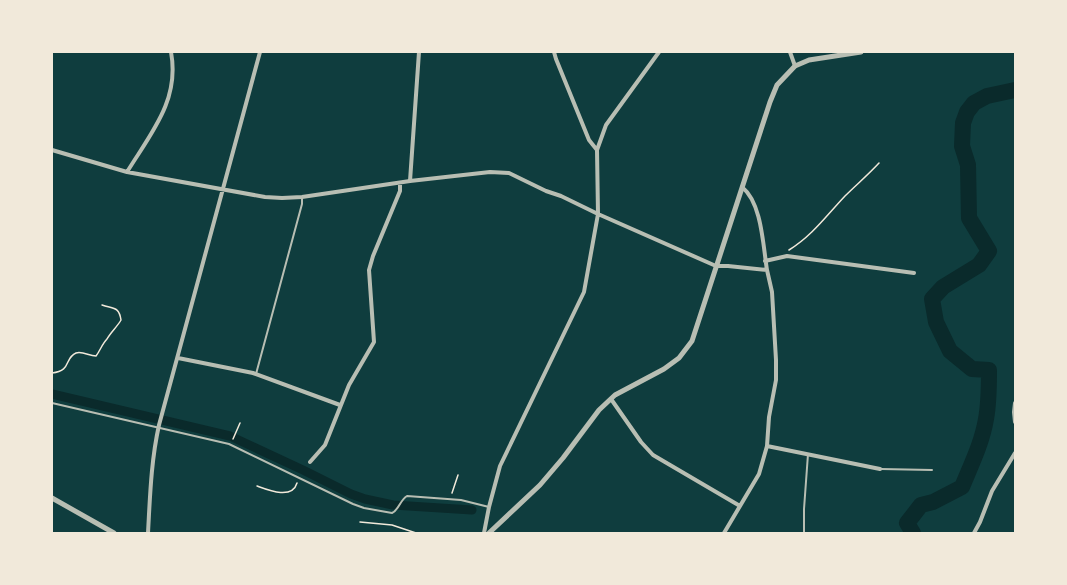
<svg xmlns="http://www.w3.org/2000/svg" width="1067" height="585" font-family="Mulish,sans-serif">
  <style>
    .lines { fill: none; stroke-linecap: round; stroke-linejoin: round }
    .canal { stroke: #0a2a2b; stroke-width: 9 }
    .river { stroke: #0a2a2b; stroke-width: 16 }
    .path { stroke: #f1e9da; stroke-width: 1.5 }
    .service { stroke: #b8beb3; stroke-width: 2 }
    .minor { stroke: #b8beb3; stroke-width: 4 }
    .tertiary { stroke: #b8beb3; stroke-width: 5 }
  </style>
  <rect width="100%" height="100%" fill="#0f3d3e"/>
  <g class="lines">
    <path class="canal" d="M52,394L230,436L303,470L351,494L365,499L393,505L472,510"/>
    <path class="river" d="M913,533L907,523L921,505L933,502L962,487C971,465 982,443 986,419C989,403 989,386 989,370L972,369L950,351L936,322L932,299L943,287L979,265L989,251L969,218L968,165L962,146L963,123L967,112L974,103L987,96L1015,90"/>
    <path class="path" d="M789,250C812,236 827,215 845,196C856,185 868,175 879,163
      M52,373C72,371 64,358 76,353C83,351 89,356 96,356C100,351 102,344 107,339C111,332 117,327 121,320C119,306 113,309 102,305
      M233,439L240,423
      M257,486C268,490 292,500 297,483
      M452,493L458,475
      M360,522L392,525L416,533"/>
    <path class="service" d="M256,374L302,204V197
      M52,403L229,444L353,504L364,508L392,513C399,510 400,500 407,496L461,500L489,507
      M881,469L932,470
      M804,533V509L808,454"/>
    <path class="minor" d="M554,52L556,59L589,140L597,150
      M790,52L795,66
      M52,150L127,172L265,197L282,198L302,197L410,181L490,172L509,173L546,191L561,196L598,214L716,266H728L767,270L772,292L776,360V380L769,417L767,446L759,474L724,533
      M127,172C151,133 180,100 171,52
      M410,181L419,52
      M742,187C762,203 763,246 767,270
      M765,261L787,256L914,273
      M178,358L253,373L340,405
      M611,399L641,442L653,455L740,506
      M1015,403L1014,412L1015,422
      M767,446L880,469
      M310,462L325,445L349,385L374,342L369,270L373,256L400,191V183
      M148,533C150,497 151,461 159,425L260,52
      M484,533L489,507L500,466L584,292L598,214L597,150L606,125L659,52
      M974,533L980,522L992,491L1015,453"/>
    <path class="tertiary" d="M52,498L114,533
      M489,533L540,485L563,458L599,410L615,395L664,369L679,358L692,341L770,102L777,85L795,66L809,60L861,52"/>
  </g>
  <rect width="1067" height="585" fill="none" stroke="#f1e9da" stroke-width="106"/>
</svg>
